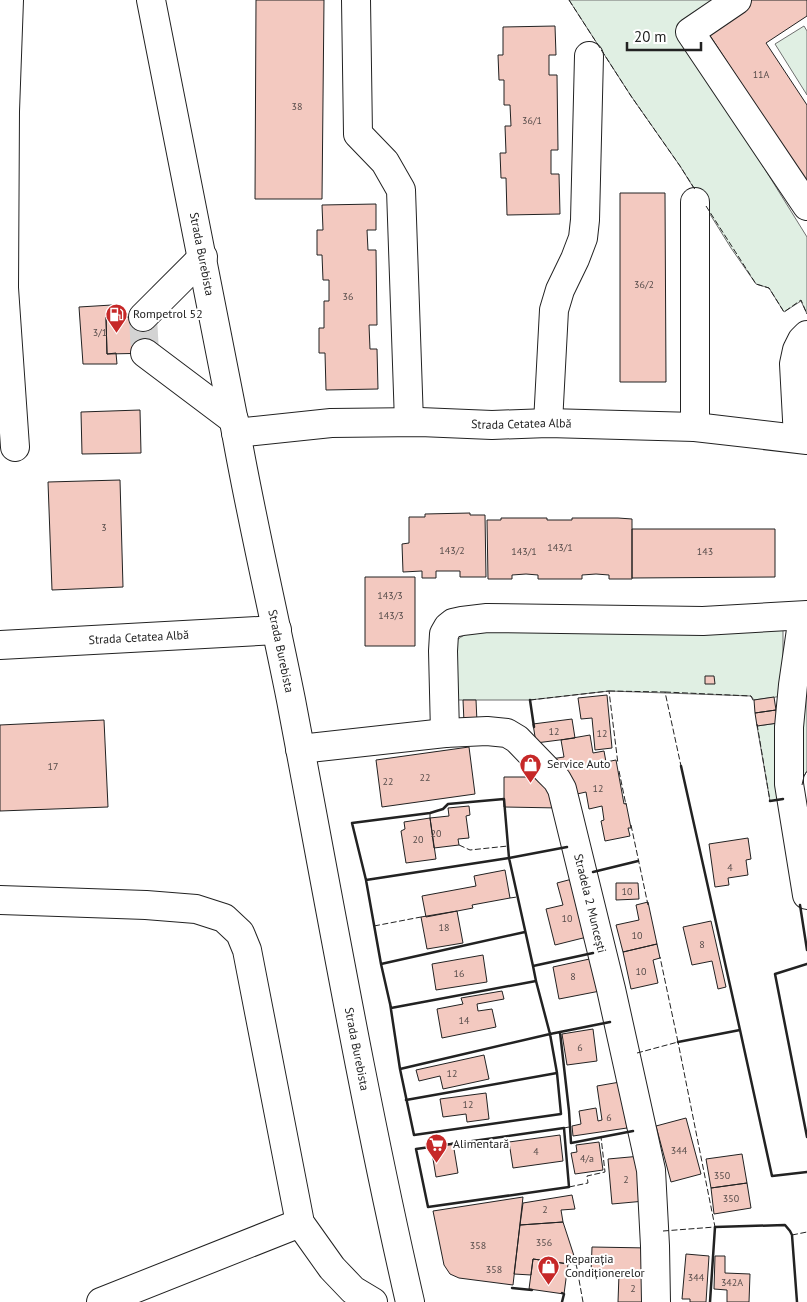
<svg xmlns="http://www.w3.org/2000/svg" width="807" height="1302" font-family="'PT Sans',sans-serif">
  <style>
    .green { fill: #e0efe3; stroke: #6f6f6f }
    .building { fill: #f3c9c0; stroke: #222 }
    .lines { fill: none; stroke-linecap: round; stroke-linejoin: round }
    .minor-tunnel { stroke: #d3d3d3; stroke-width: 28; stroke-dasharray: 28 14; stroke-linecap: butt }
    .minor-casing { stroke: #222; stroke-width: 30 }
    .major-casing { stroke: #222; stroke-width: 30 }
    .minor { stroke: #fff; stroke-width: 28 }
    .major { stroke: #fff; stroke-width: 28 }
    .fence { stroke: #222; stroke-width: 1; stroke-dasharray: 6 2.5; stroke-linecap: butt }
    .wall { stroke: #222; stroke-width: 2.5 }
    .labels { text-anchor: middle; stroke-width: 4; stroke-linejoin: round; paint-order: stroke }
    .number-label { font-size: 10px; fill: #564c4a }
    .street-label { font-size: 12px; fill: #222; stroke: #fff }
    .poi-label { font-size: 12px; fill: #222; stroke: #fff; text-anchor: start }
  </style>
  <rect width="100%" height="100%" fill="#fff"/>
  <path class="green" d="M569,0H730L681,34L807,237V314L801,301L784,312L769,288L756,284L731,248L680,166L631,96Z
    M804,26L807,31V95L775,44Z
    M507,626L783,630V696L754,700L751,696L609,691L530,700H456L455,642C469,628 488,629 507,626Z
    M807,659V771L804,776L800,801L795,725Z
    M778,723L785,798L770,801L757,726Z"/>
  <path class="building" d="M256,0H324L322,199H255Z
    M748,0H807V16L766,43L807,105V184L705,28Z
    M555,26L556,55H549V75H557L558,150H551V174H559L560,214L507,215L506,178H501L500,153H506L505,126H511L510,105H504V80H499L498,55H503V27Z
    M620,193H665L666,382H620Z
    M376,204V230H367L368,250H376L377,325H369L370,349H377L378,389L326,390L325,353H319V328H324V301H329V280H323L322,255H317V230H323L322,205Z
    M112,305V312H116V317H106L107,354L116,353L117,364H83L79,307Z
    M106,317H155L156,353L107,354Z
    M140,410L141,453L82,454L81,412Z
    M120,480L123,587L52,590L48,482Z
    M470,513V515H485L486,577H460V571H436V578H422V571L403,572L402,544L409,543V517H425V514Z
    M501,518H547V520H572V518H618L632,519V579H609V575L596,574L582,575V579H538V575L526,574L512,575V579H488L487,520H501Z
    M632,529H775V577L632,578Z
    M365,577H415V646H365Z
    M705,676H714L715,684H705Z
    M607,695L612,748L595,750L592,718L581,719L578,698Z
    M774,697L776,710L755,713L754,700Z
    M463,700H476L477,722H464Z
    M776,710L778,723L757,726L755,713Z
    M572,719L575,738L536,743L533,724Z
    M104,720L108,807L0,811V725Z
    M590,735L593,753L604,751L606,762L616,760L624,804L626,803L631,828H628L630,836L605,841L601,821L604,820L602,806L589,809L586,792L577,794L574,783L568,784L551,759L564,757L561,740Z
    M469,747L475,794L382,807L376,760Z
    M504,777H549L559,808L504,807Z
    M469,806L470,815L466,816L469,838L458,839L459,845L434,848L430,818L449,816L448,808Z
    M430,818L436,859L406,863L401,831L405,829L404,822Z
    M748,838L751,859L746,860L748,875L728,878L729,885L715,887L709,844Z
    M505,870L510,898L472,905L473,908L426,917L422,896L476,886L474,876Z
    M576,878L591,936L555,945L546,909L563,905L557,883Z
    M616,883H638L639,899L616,900Z
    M648,902L657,944L623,952L616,925L639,920L636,905Z
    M457,911L463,943L427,949L421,917Z
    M711,921L726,987L718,989L712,961L692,965L683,927Z
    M657,944L660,958L653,960L658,983L631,989L623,952Z
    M483,955L487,982L436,990L432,964Z
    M594,958L600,991L559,999L553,967Z
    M502,991L504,999L477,1004L478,1011L492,1009L496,1027L442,1038L437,1009L463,1004L461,998Z
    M593,1029L597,1061L567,1065L562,1034Z
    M484,1055L489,1079L443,1089L440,1076L419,1081L416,1070Z
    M620,1082L627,1128L573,1136L572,1126L581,1124L579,1111L596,1108L598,1121L602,1120L597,1086Z
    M486,1093L489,1119L467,1122L466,1114L443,1117L440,1099Z
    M686,1118L701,1174L671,1182L656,1126Z
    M560,1135L563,1161L513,1168L509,1142Z
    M599,1142L603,1170L575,1174L571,1153L577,1152L576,1145Z
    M453,1143L458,1173L436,1177L431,1147Z
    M742,1154L747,1183L711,1188L706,1159Z
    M641,1156L645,1201L612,1204L608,1159Z
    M747,1183L751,1208L714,1214L711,1188Z
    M572,1195L575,1209L561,1210L563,1222L520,1225L523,1203Z
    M523,1197L513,1285L459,1278L450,1274L444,1265L433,1211Z
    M563,1222L577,1265L533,1259L531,1275L514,1274L520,1225Z
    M592,1247L649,1248L647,1302H618L619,1274L591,1273Z
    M686,1254L709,1256L706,1302H690V1299H682Z
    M715,1256H725V1273L750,1274L749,1302H727V1290L714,1289Z
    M533,1259L568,1264L564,1294L529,1289Z"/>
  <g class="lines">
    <path class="minor-tunnel" d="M143,317L145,353"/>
    <defs>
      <g id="minor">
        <path d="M9,0L5,111L4,288L15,447"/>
        <path d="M356,0L358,134L385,162L401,190L409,422"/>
        <path d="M737,0L690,32L807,206"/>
        <path d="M695,202V427"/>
        <path d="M143,317L203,257"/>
        <path d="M145,353L234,420"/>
        <path d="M548,423L554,310L560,290L575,259L583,238L585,220L589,56"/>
        <path id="s1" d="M236,433L331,423L420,422L492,425L548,423L695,427L807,440"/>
        <path d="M798,438L794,364L797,350L802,340L807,335"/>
        <path d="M803,616L793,685L789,727V784L807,895"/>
        <path id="s2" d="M0,645L277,630"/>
        <path d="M445,733L443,651L444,634L448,627L453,623L462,621L487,618L703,621L807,615"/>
        <path id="s3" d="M300,749L445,733L487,731L507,733L517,739L549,772L557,780L562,789L611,989L651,1170L655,1246L656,1302"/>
        <path d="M0,900L146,905L196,909L224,918L240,933L247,950L300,1223L332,1268L353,1290L373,1302"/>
        <path d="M101,1302L300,1223"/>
      </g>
      <g id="major">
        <path id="s4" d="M151,0C180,144 209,288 236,432C252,522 273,610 291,700C329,901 364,1102 410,1302"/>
      </g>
    </defs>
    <use href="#minor" class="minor-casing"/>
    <use href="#major" class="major-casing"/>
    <use href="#minor" class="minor"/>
    <use href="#major" class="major"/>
    <path class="fence" d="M569,0L631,96L680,166L696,191
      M706,206L756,284L769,288L784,312L801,300L807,314
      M609,691L665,692L681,766
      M665,692L751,696L754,702
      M530,700L609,691L618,764
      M757,724L770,801
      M619,771L626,805
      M802,785L804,776L807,771
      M430,813V818
      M631,825L648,905
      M459,845L470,850L508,846
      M510,898L517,897
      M374,926L421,917
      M637,1053L678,1042L660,957
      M564,1128L569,1127
      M569,1187L588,1183L587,1176L605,1172L601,1137
      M663,1231L715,1227L678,1042
      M792,1235L807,1232
      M576,1263L583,1302"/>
    <path class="wall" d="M530,700L534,727
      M770,801L783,799
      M567,847L509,858L504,799L448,804L443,809L430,813L352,823L366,880L509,858L533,966L593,953
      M593,872L638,861
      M366,880L381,964L525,932
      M800,905L807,950
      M381,964L391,1008L536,981L533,966
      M807,964L775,974L807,1137
      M391,1008L390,1003L400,1069L550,1034L536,981
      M740,1030L772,1176L807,1172
      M560,1032L569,1111L571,1143L633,1131
      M678,1042L740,1030L681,766
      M400,1069L414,1135L561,1114L557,1073L550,1034L610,1022
      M406,1100L557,1073
      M564,1128L569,1187L428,1207L416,1149Z
      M512,1288L532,1290
      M562,1293L564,1294L562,1302
      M710,1302L715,1227L785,1225L790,1231L792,1235L797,1302"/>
  </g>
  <defs>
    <symbol id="fuel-pin" viewBox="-11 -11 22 30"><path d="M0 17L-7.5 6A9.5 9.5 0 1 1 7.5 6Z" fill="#c62828" stroke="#fff"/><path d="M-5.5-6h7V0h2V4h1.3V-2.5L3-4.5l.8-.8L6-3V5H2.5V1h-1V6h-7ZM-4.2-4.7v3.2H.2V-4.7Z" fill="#fff"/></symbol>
    <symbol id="shop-pin" viewBox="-11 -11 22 30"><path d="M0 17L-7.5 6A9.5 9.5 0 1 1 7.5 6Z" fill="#c62828" stroke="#fff"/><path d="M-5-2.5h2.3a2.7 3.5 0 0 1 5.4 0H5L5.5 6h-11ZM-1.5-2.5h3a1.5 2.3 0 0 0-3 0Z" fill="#fff"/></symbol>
    <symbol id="supermarket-pin" viewBox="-11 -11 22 30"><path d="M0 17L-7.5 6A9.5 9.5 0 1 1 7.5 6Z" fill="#c62828" stroke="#fff"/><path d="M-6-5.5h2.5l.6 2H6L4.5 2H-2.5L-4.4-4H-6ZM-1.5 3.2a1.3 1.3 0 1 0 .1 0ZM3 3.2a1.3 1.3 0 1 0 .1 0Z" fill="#fff"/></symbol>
  </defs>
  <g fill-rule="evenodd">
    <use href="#fuel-pin" x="104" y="302" width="25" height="34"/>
    <use href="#shop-pin" x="518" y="752" width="25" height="34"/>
    <use href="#supermarket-pin" x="424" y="1132" width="25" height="34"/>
    <use href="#shop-pin" x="536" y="1254" width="25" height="34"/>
  </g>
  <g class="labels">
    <g class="number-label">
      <text x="761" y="78">11A</text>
      <text x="297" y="110">38</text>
      <text x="532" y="124">36/1</text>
      <text x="644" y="288">36/2</text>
      <text x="348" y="300">36</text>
      <text x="100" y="336">3/1</text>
      <text x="104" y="531">3</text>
      <text x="560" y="551">143/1</text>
      <text x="452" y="554">143/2</text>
      <text x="524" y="555">143/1</text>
      <text x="705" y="555">143</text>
      <text x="390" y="599">143/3</text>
      <text x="391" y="619">143/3</text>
      <text x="554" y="735">12</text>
      <text x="602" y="737">12</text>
      <text x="53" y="770">17</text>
      <text x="425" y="781">22</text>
      <text x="388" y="785">22</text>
      <text x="598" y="792">12</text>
      <text x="436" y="837">20</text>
      <text x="418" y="843">20</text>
      <text x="730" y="871">4</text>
      <text x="627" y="895">10</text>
      <text x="567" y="922">10</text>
      <text x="444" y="931">18</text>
      <text x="637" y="939">10</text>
      <text x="702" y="948">8</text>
      <text x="641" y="975">10</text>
      <text x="459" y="977">16</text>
      <text x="573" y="980">8</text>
      <text x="464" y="1024">14</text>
      <text x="580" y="1051">6</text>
      <text x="452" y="1077">12</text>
      <text x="468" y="1108">12</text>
      <text x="609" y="1121">6</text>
      <text x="679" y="1154">344</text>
      <text x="536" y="1155">4</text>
      <text x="587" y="1162">4/a</text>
      <text x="722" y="1179">350</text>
      <text x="626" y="1183">2</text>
      <text x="731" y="1202">350</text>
      <text x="545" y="1213">2</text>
      <text x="544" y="1246">356</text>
      <text x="478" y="1249">358</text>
      <text x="494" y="1273">358</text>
      <text x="696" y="1281">344</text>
      <text x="732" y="1286">342A</text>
      <text x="633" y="1292">2</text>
    </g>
    <g class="street-label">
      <text dy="4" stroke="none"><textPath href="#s4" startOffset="259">Strada Burebista</textPath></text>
      <text dy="4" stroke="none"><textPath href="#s1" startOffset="286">Strada Cetatea Albă</textPath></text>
      <text dy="4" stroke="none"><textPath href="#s2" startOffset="139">Strada Cetatea Albă</textPath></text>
      <text dy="4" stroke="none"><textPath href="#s4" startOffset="664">Strada Burebista</textPath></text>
      <text dy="4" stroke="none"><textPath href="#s3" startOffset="405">Stradela 2 Muncești</textPath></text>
      <text dy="4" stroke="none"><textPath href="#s4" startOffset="1069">Strada Burebista</textPath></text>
    </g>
    <g class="poi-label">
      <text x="133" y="318">Rompetrol 52</text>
      <text x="547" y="768">Service Auto</text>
      <text x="453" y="1148">Alimentară</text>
      <text x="565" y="1263">Reparația<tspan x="565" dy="14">Condiționerelor</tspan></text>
    </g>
  </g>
  <path d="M627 42v8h74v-8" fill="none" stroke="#222222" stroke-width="2.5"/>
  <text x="634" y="42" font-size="15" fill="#222222" stroke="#ffffff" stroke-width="4" paint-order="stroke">20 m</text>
</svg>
